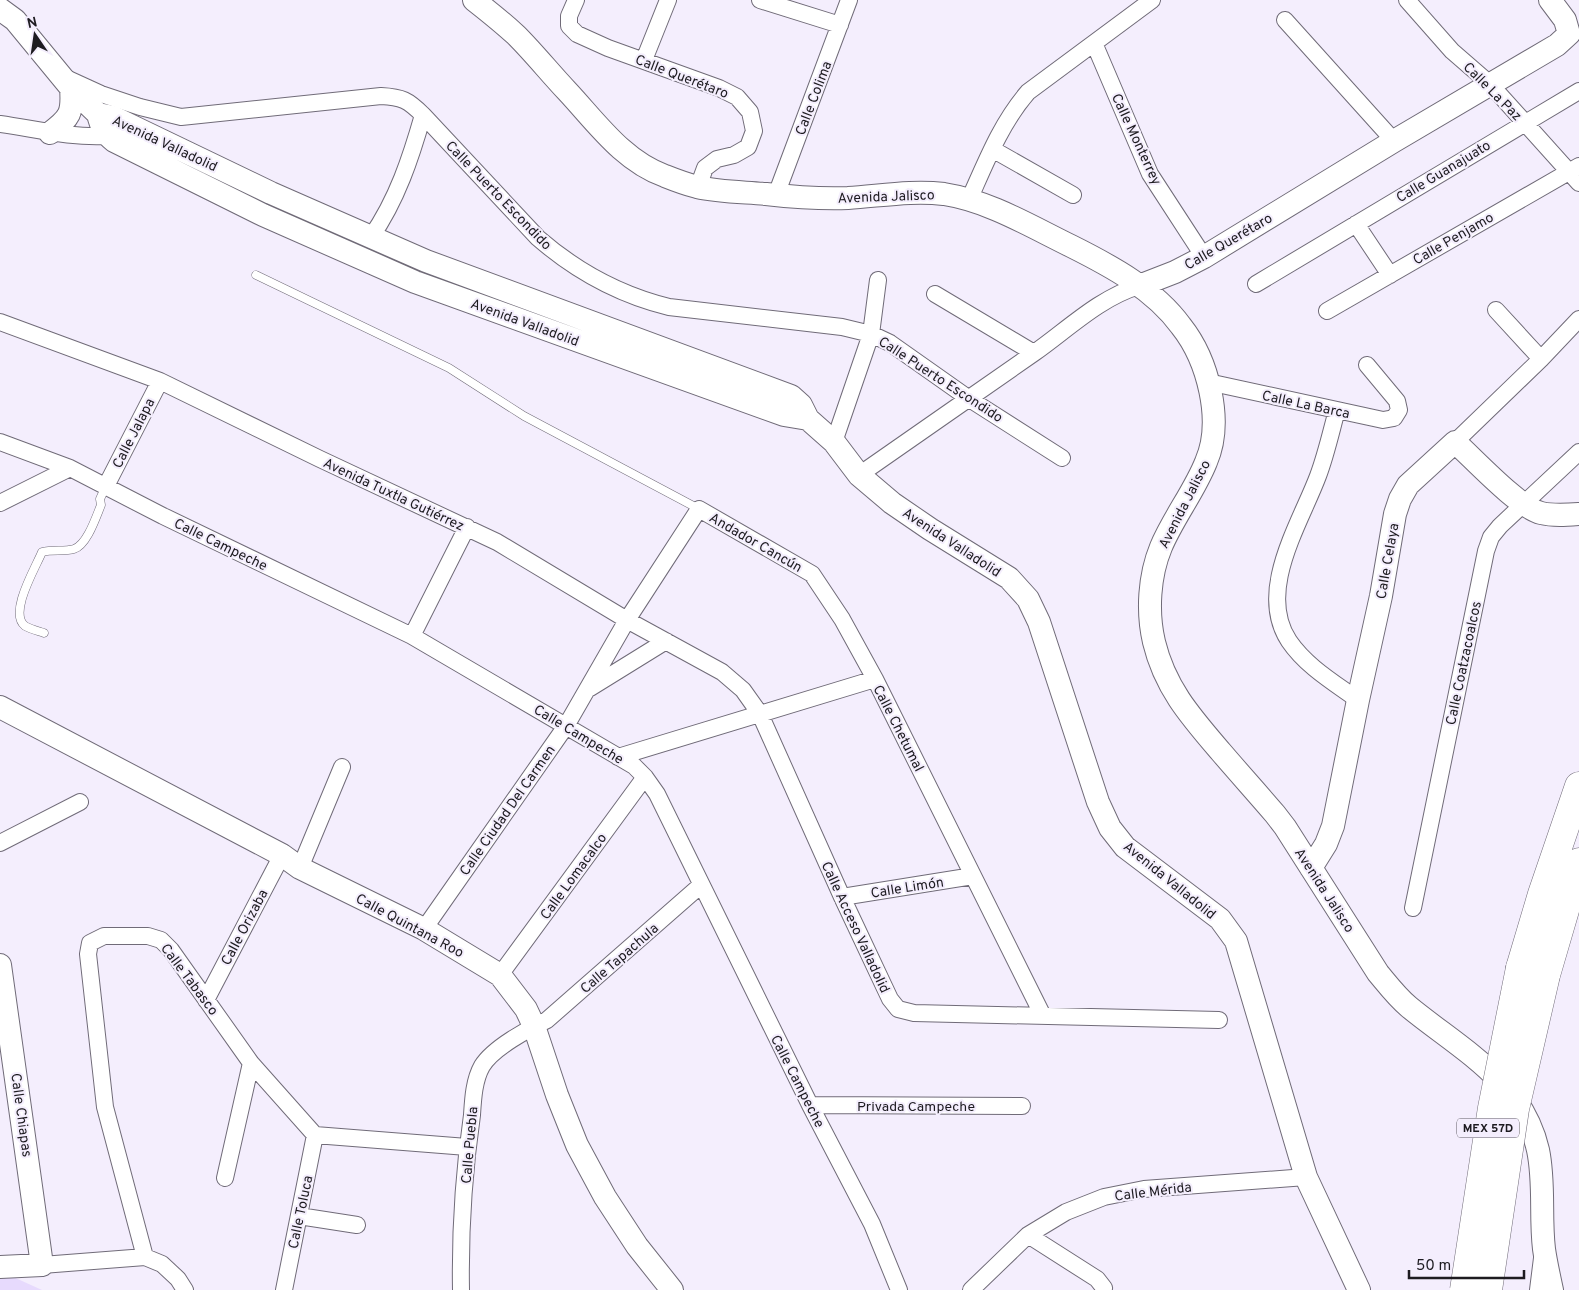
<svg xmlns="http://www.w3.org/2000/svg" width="1579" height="1290" font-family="Overpass,sans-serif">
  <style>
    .green { fill: #e7dafd }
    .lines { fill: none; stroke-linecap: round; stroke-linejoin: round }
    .lane-casing { stroke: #706b78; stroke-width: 9 }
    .street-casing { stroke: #706b78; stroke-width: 18 }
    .secondary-casing { stroke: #706b78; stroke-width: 24 }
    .highway-casing { stroke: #706b78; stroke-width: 29 }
    .lane { stroke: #fff; stroke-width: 8 }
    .street { stroke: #fff; stroke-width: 16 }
    .secondary { stroke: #fff; stroke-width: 22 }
    .highway { stroke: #fff; stroke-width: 28 }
    .highway-bridge-casing { stroke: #706b78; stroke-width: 29; stroke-linecap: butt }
    .highway-bridge { stroke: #fff; stroke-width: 28 }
    .labels { text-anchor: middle; stroke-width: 4; stroke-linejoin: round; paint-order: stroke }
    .shield { fill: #f4eefd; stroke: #5e5a62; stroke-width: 1 }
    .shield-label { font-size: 12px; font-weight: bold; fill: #1d1b20 }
    .street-label { font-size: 14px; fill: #1d1b20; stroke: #f4eefd }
  </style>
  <rect width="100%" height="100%" fill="#f4eefd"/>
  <path class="green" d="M0,1271L42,1290H0Z"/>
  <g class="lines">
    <defs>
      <path id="lane" d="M256,275L449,368L524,416L699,509
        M44,633C38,631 30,629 25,626C8,613 36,567 42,552C53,549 64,552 74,549C87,545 96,517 101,505L100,499L106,486"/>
      <path id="street" d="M576,0L569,16V26L577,34L608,48L719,88L737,97L750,112L754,131L748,147L734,155L717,159L705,168L698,187
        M760,0L840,25
        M1407,0L1452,51L1490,84L1579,183
        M1285,20L1394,141
        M1094,43L1150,174L1204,257
        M644,60L668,0
        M66,78L101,94L140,107L181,117L381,96C402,97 408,100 423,115L538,238C576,271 620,295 669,307L842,327L871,334L890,343L968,398L1062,458
        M0,124C36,129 70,138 107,136
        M992,149L1073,195
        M776,195L849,0
        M969,200C986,162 1001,123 1028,92L1152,0
        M1356,224L1390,275
        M371,237C397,200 411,157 423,115
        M1256,284L1579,91
        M935,294L1034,353
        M1496,310L1541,359
        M1327,311L1579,166
        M0,322L160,381L320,459L497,542L627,620L722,672L743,690L760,714L842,897L890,999L898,1009L914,1013L1219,1020
        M1208,382L1383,420L1394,418L1399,410L1397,401L1367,365
        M1337,410C1331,432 1326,455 1318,476C1300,524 1256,591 1289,641C1306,666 1333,682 1358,700
        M0,442L70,468L163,516L412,636L634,766L645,777L657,794L810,1105L872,1224L899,1290
        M834,442L871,334L878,280
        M1455,442L1541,359L1579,319
        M859,475C917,434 976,394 1034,353C1067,330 1099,298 1139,286
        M106,486L160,381
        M0,503L70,468
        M412,636L467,527
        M590,688L666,641
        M618,757L875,679
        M0,843L80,802
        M300,868L342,767
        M842,897L973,876
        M1413,908L1486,551L1491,537L1500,526L1579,452
        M424,929L566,726L627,620L699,509L812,574L842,619L875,679L1043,1016
        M500,975L645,777
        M206,1000L282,855
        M810,1105L1022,1106
        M225,1178L251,1063
        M299,1216L357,1225
        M1028,1235L1097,1279L1104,1288L1103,1290
        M145,1257L105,1107L88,954L90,943L104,936H148L161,940L171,950L251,1063L315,1135L467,1147
        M42,1265L145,1257L162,1264L178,1279L185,1290
        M284,1290L315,1135
        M461,1290C460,1234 464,1171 472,1115C473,1099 474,1080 482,1066C493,1048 528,1029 547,1020L701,885
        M971,1290L1028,1235L1066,1212L1104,1197L1144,1189L1306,1177
        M1538,1290L1542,1258"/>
      <path id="secondary" d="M474,0C488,11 503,23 516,35C534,53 550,73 567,91C596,122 623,161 665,176C675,180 686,184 697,187C719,192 743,192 766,194C793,197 821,199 848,198C880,196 912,190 944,194C989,201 1030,226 1071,246C1111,266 1154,289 1181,326C1208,360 1224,421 1206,462C1194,492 1173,518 1161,547C1149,576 1147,612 1154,642C1165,688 1191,717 1221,752C1239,773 1257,793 1275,814L1285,827L1378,973C1388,985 1397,997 1409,1007C1460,1049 1522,1080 1538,1150C1545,1183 1540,1216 1544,1249C1546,1263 1549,1276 1552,1290
        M0,9L15,20L71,88L98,114
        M98,114L113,117L271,193L426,261L791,396L801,405L808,419L834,442L859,475L892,503L930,529L1009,578L1028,599L1039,622L1098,802L1110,828L1125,847L1220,919L1236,941L1306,1177L1359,1290
        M98,114C101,126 104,133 114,141L263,215L415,282L784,415L808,419
        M50,133C70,118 73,113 71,88
        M1139,286L1175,272L1204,257L1394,141L1557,45L1569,34L1565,20L1550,0
        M0,707L282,855L300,868L424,929L500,975L526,1009L534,1026L557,1095L577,1145L605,1197L637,1246L672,1290
        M1311,868L1326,844L1333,826L1358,700L1381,596L1395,514L1400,499L1408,485L1455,442C1474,459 1518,507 1541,513C1553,516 1566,515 1579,514
        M0,965L42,1265L0,1267"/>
      <path id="highway" d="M1520,968L1542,894L1579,786
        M1546,975L1579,862"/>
    </defs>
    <use href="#lane" class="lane-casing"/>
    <use href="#street" class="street-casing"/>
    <use href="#secondary" class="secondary-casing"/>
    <use href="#highway" class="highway-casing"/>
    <use href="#lane" class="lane"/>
    <use href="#street" class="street"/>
    <use href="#secondary" class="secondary"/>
    <use href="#highway" class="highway"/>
    <defs>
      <path id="highway-bridge" d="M1464,1290L1492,1108L1520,968
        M1488,1290L1515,1109L1546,975"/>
    </defs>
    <use href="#highway-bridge" class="highway-bridge-casing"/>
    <use href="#highway-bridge" class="highway-bridge"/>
  </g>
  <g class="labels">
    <rect class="shield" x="1457" y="1118.5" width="62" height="19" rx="4"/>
    <g class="shield-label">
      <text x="1488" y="1132">MEX 57D</text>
    </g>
    <g class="street-label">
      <text transform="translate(682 76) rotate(21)" y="5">Calle Querétaro</text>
      <text transform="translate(1493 91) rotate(45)" y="5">Calle La Paz</text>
      <text transform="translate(813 98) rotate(-69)" y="5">Calle Colima</text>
      <text transform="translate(1137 139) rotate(65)" y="5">Calle Monterrey</text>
      <text transform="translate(165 143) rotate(25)" y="5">Avenida Valladolid</text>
      <text transform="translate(1443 171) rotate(-31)" y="5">Calle Guanajuato</text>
      <text transform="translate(499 195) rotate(46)" y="5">Calle Puerto Escondido</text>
      <text transform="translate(886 196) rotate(-2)" y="5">Avenida Jalisco</text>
      <text transform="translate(1453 238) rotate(-30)" y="5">Calle Penjamo</text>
      <text transform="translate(1228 241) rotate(-30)" y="5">Calle Querétaro</text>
      <text transform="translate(525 322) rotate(20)" y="5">Avenida Valladolid</text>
      <text transform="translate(941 379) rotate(33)" y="5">Calle Puerto Escondido</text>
      <text transform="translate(1306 404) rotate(12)" y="5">Calle La Barca</text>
      <text transform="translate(133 433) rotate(-63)" y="5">Calle Jalapa</text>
      <text transform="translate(394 494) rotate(25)" y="5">Avenida Tuxtla Gutiérrez</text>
      <text transform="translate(1184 504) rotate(-63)" y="5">Avenida Jalisco</text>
      <text transform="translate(756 542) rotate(30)" y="5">Andador Cancún</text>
      <text transform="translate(952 542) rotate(33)" y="5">Avenida Valladolid</text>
      <text transform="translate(221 544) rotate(26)" y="5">Calle Campeche</text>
      <text transform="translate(1387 561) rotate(-80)" y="5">Calle Celaya</text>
      <text transform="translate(1463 663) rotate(-78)" y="5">Calle Coatzacoalcos</text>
      <text transform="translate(899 728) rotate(63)" y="5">Calle Chetumal</text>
      <text transform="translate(579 734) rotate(31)" y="5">Calle Campeche</text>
      <text transform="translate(507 810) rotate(-55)" y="5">Calle Ciudad Del Carmen</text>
      <text transform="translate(573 876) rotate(-54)" y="5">Calle Lomacalco</text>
      <text transform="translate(1170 880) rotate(39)" y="5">Avenida Valladolid</text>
      <text transform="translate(907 887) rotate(-9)" y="5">Calle Limón</text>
      <text transform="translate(1325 890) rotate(57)" y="5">Avenida Jalisco</text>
      <text transform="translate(410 925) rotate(28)" y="5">Calle Quintana Roo</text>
      <text transform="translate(244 927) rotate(-62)" y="5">Calle Orizaba</text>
      <text transform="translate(856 927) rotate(65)" y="5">Calle Acceso Valladolid</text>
      <text transform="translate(619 958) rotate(-41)" y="5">Calle Tapachula</text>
      <text transform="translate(190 979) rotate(53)" y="5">Calle Tabasco</text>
      <text transform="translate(798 1081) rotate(63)" y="5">Calle Campeche</text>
      <text x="916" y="1111">Privada Campeche</text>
      <text transform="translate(22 1115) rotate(82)" y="5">Calle Chiapas</text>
      <text transform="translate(469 1145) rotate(-85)" y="5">Calle Puebla</text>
      <text transform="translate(1153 1191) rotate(-7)" y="5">Calle Mérida</text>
      <text transform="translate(300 1212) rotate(-78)" y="5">Calle Toluca</text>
    </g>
  </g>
  <g transform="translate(35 35) rotate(347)" stroke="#f4eefd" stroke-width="4" paint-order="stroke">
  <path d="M0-4L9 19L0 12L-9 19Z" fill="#1d1b20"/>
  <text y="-8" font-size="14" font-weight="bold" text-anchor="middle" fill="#1d1b20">N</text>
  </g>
  <path d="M1409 1270v8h115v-8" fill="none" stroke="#1d1b20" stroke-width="2.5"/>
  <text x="1416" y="1270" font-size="15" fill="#1d1b20" stroke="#f4eefd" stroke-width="4" paint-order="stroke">50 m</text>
</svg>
